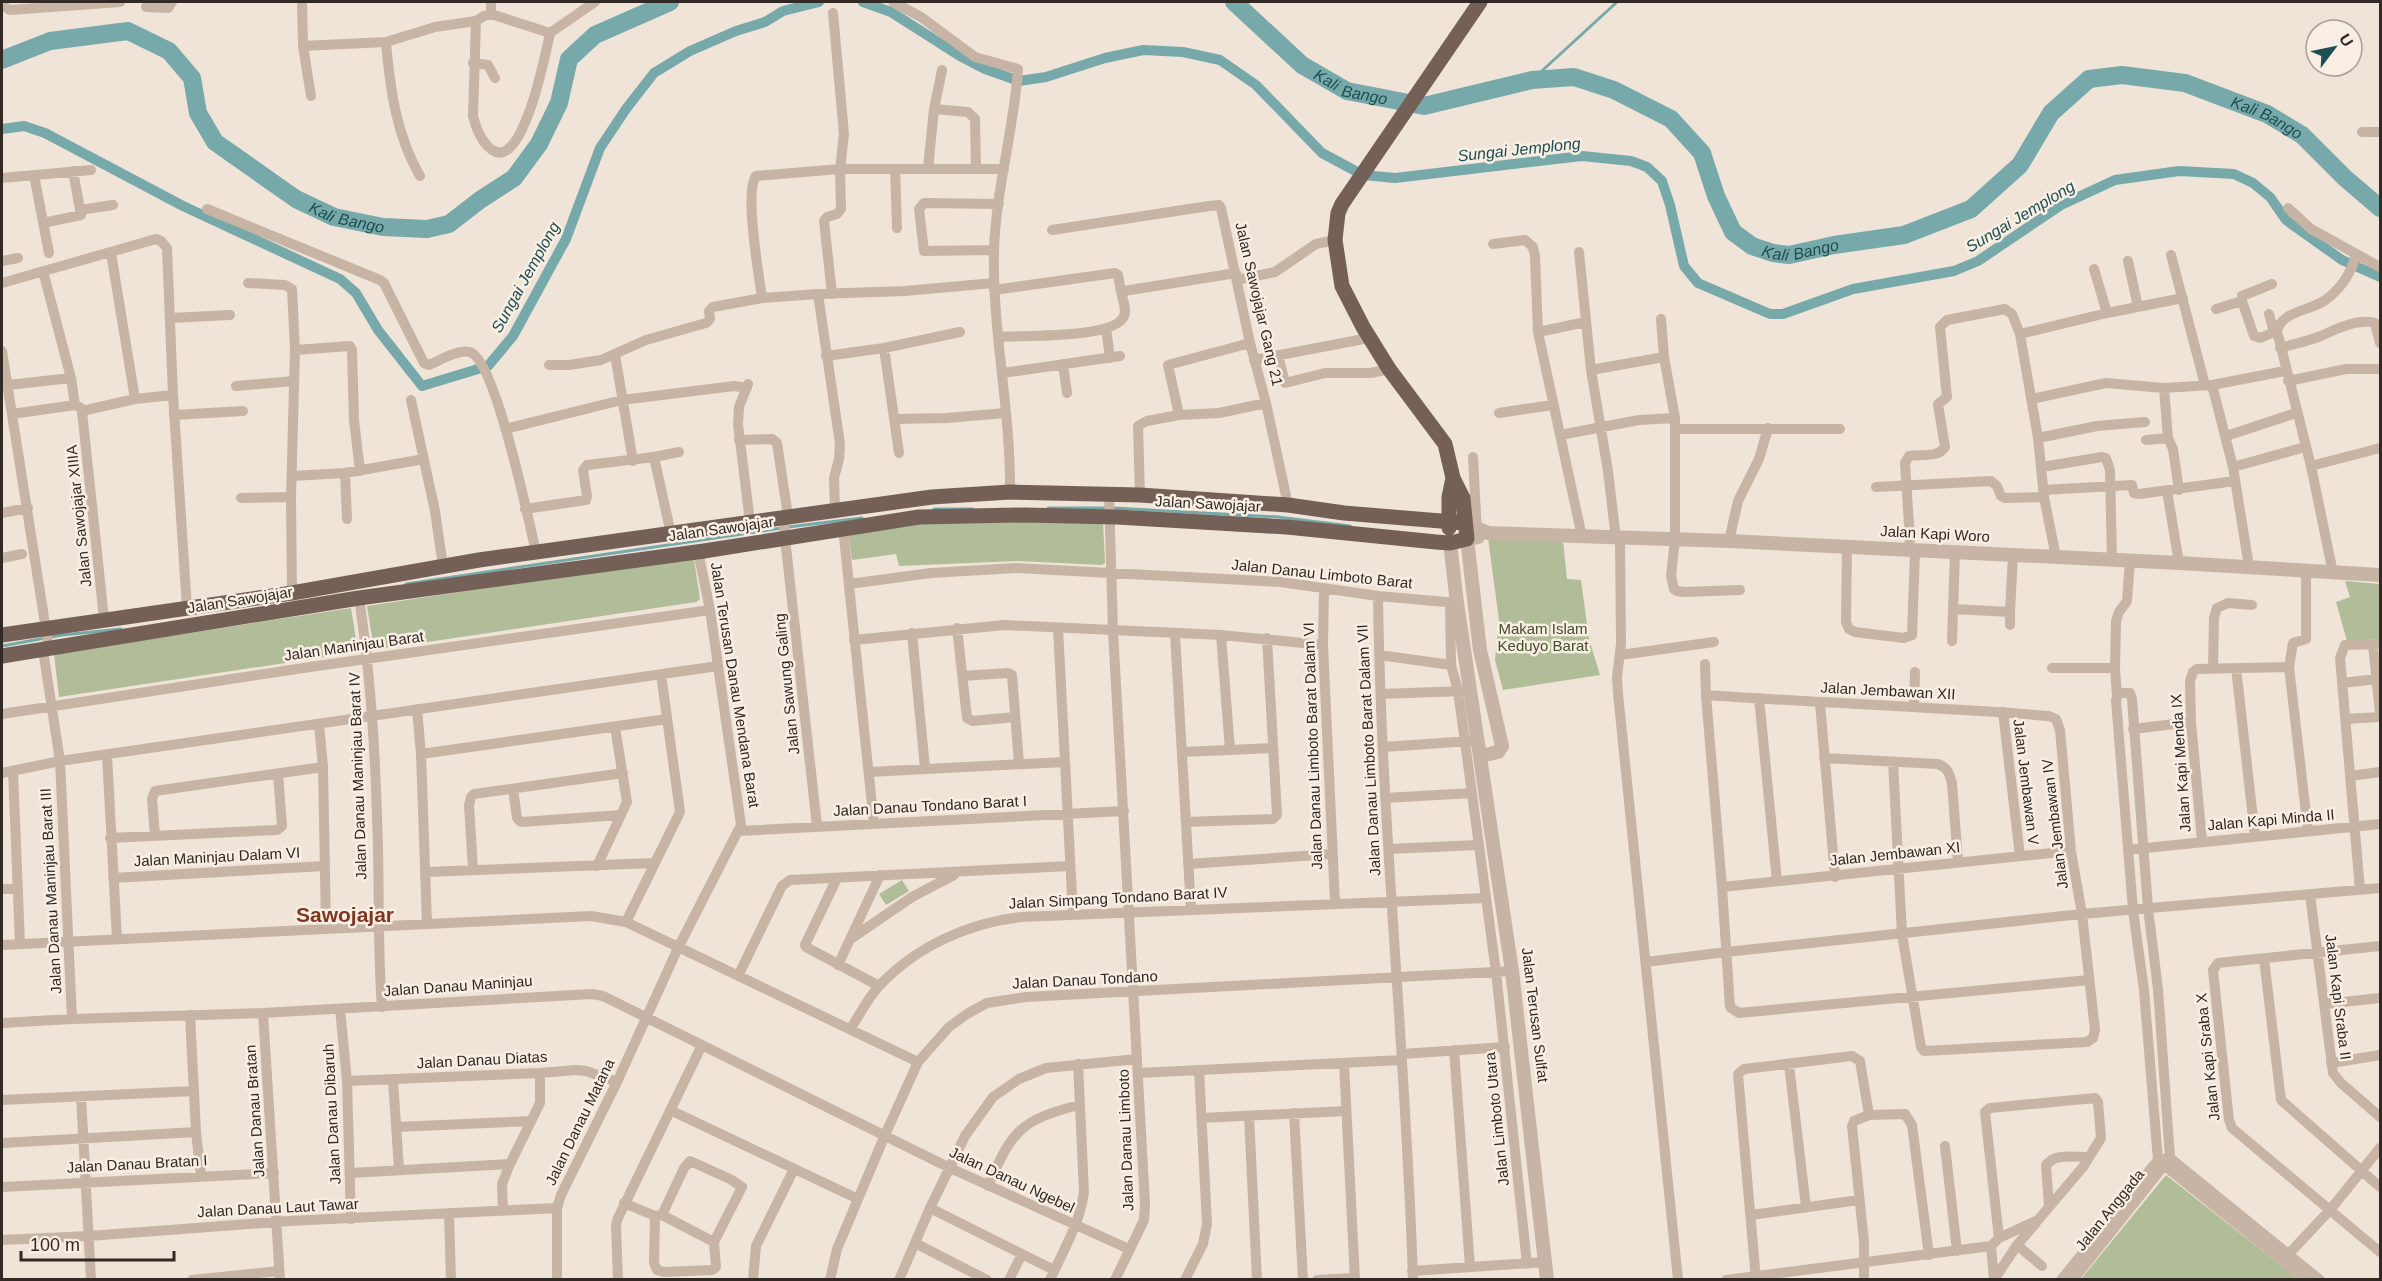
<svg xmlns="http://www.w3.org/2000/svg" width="2382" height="1281" font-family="Arial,sans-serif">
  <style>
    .green { fill: #b1bd98 }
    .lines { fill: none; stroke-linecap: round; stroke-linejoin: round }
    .stream { stroke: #77a9ab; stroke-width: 3 }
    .canal { stroke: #77a9ab; stroke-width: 10 }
    .river { stroke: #77a9ab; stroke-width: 18 }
    .minor { stroke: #c7b4a4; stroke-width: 10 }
    .tertiary { stroke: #c7b4a4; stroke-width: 14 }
    .primary { stroke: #746056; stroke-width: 15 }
    .labels { text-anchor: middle; stroke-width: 5; stroke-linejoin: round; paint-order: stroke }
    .street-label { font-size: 15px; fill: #322925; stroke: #f8eee3 }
    .park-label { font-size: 15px; fill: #424f2a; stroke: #f8eee3 }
    .water-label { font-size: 16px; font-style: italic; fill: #1d4e51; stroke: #f8eee3 }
    .district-label { font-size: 21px; font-weight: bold; fill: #7e3722; stroke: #f8eee3 }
  </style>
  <rect width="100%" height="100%" fill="#efe4d7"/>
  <path class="green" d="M904,522H1103L1105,563L1102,565L1017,561L899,566L896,554L852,560L848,531Z
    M1488,538L1563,541L1567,579L1581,580L1589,639L1600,675L1503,690L1495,660L1499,620Z
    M691,557L694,559L700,599L696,602L374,650L367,606Z
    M2345,581L2380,584V639L2347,641L2336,602L2350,597Z
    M351,608L358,652L59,697L54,654Z
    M902,880L909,891L886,905L879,894Z
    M2166,1175L2298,1279H2081Z"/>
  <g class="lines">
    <path class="stream" d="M1532,80L1617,2
      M1048,508H1113L1278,517L1350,526
      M934,509H973
      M788,527L862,518
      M406,584L782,528
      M2,646L62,635L121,629"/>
    <path class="canal" d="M863,2L891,12L960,56L985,69L1019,81L1046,77L1105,58L1143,50L1183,52L1220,60L1256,85L1322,153L1363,175L1395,178L1582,156L1631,161L1647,167L1662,181L1670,205L1684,266L1698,283L1770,314H1783L1853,289L1954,271L1978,261L2061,205L2115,180L2179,171L2234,174L2253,183L2270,197L2286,220L2342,260L2380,277
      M2,129L24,126L45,133L183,206L340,279L356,293L378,330L422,386L488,366L513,336L566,239L600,148L626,109L654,73L690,51L736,31L765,22L783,11L819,2"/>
    <g class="river">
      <path id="s1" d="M1234,2L1302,65L1347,91L1424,106L1532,80L1574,77L1614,90L1671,119L1702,153L1716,196L1733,232L1752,246L1773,253L1789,255L1834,245L1904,235L1971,209L2020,165L2051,113L2089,79L2122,75L2185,83L2267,114L2302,135L2345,178L2380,208"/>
      <path id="s2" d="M2,60L50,41L128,31L169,51L192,78L198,113L215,142L296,199L334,217L383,227L427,229L449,224L480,200L514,178L539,144L559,103L569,59L595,35L670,2"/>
    </g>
    <path class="minor" d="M2,2L5,7L10,10L120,2
      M302,2L303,46L311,96
      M491,2V14L484,16L476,21L473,116C476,128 482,144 494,151C524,167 546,51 550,33L595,2
      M893,2L921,17L975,57L1018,69C1014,129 996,189 994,250C992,331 1011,411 1010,492
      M146,7L168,8L172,2
      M491,14L550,33
      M386,42C390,88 396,135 420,176
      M303,46L386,42L435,27L476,21
      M473,63L488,65L495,78
      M934,109L968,112L975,119L976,168
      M2362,132H2380
      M895,169L897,228
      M928,169L934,109L942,70
      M34,175L49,253
      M2,178L91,170
      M2288,208L2311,229L2380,267
      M207,209L380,280L384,283L424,363L429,365C439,361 461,347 472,353C497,368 528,518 536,552
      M80,210L113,205
      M43,223L81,215L73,171
      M1052,230L1209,206L1219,205L1221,208L1250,343L1266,403L1288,505
      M1493,244L1525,240L1533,247L1535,256L1538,332L1582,537
      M994,250L924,251L919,209L924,203L999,204
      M1579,252L1591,370L1608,471L1616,539
      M111,253L135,399
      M2171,255L2205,385
      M2,261L18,258
      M2128,261L2138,307
      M2094,269L2107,313
      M43,271L71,378L75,405
      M1237,280L1275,272L1316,244L1335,240
      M2,283L156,239L161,241L167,248L173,395L187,608
      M248,283L285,285L292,289L295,350
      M994,290L1115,273L1118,275L1121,291H1124L1236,273
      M818,294L840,444L839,459L834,478L835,509
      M832,294L824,221L827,217L837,214L841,209L840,169L844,134L833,13
      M762,298C759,275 744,192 756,176L840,169H1004
      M2242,301V296L2272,284
      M2216,309L2242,301L2254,336L2260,338L2277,331
      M2269,314L2274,332
      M171,318L230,315
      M1661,319L1664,357L1675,418V540L1671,576L1674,589L1677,591L1684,592L1740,590
      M1106,328L1110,358
      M1538,332L1586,322
      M2020,334L2107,313L2183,298
      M999,337C1024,335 1109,339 1123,318C1128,311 1122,298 1121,291
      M1250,343L1168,365L1179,415L1219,413L1266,403
      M884,348L899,453
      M2280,348C2294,344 2308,341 2321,336C2336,329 2359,318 2375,323L2380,343
      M2,351L49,649
      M615,355L633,461
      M1278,355L1285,383L1325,373H1371L1389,369
      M826,356L884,348L960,332
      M1254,360L1369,338
      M1063,364L1067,393
      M549,365H569L601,360L646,340L706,323L710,319L709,311L713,307L762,298L818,294L905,291L994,283
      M1591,370L1664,357
      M1003,373L1120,356
      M2288,381L2346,369H2380
      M748,384L739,407L738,424L750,522
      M8,385L71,378
      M2212,385L2233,467L2249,567
      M236,386L294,381
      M2164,388L2168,438L2173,449L2179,490
      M2031,399L2106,383L2164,388L2212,385L2285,371
      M411,400L435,511L443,566
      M82,411L104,619
      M82,411L135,399L173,395
      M1499,413L1552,405
      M12,414L75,405L81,408
      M174,415L243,411
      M895,419L947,418L1005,413
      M505,429L622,400L734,386L747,388
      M1675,429H1840
      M1560,435L1639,420L1675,418
      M2226,436L2296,413
      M2038,438L2097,426L2145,422
      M739,440L772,439L777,443L788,516L784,523L786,547L817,826
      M2146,440L2168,438
      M1473,457L1477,534
      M2311,466L2380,448
      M2042,467L2102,457L2106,458L2110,470L2112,560
      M2233,467L2305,447
      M345,473L347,519
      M292,476L345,473L424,459
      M1876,487L1991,481L1997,486L2001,496L2005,498L2044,497
      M2044,490L2132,485L2134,493L2139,494L2235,481
      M2167,491L2179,563
      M1109,494L1113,631L1145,1204L1144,1220L1115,1280
      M1140,495L1138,426L1147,421L1179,415
      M241,498L291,497
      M525,509L586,500L587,496L583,470L587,465L654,457
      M2,513L28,508
      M843,528L874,824
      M671,534L654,457L679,452
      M1620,539L1621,644L1617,677L1618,694L1678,1280
      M1729,541L1738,501L1759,459L1768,428
      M1847,547L1846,622L1849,629L1855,632L1904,638L1912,635L1915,551
      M1908,551L1910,540L1905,463L1909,456C1921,454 1938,458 1945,447L1938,404L1947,397L1940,327L1947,320L2005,309L2012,314L2020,334L2038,438L2044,497L2056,557
      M2,558L22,554
      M2306,571V639L2293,643L2289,667L2308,831
      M2333,573L2311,466L2277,331C2282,311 2309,311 2324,301C2340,290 2351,273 2356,255
      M849,584L931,573L1016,568L1281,582L1378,596L1457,603
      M1324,589L1323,645L1335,902
      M292,593L291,497L295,350L350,346L352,350L354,420L360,471
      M1378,596C1381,824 1406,1052 1413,1280
      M359,598C370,671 375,745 377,818C380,881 377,944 382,1007
      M1450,603L1451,665L1458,691L1465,742L1496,972L1527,1264
      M1953,609L2010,612L2013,555
      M2010,612V625
      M957,628L967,718L973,721L1015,717
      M1058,628L1073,915
      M912,633L925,768
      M1175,634L1191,910
      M1221,635L1230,750L1273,748
      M854,640L1004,625L1221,635L1323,645
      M1952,641L1955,553
      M2373,645L2380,713
      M43,650L60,761L72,1019
      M1379,655L1451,665
      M1620,655L1714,642
      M1705,664L1706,695L1722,887L1730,1007L1739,1013L2089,980
      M2052,668H2115L2116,621L2119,612L2127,601L2130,560
      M2115,668L2117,696
      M2236,668L2255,836
      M2213,669L2214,618L2217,608L2228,603L2252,605
      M962,676L1008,673L1012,675L1019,763
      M2342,683L2377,679
      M1381,694L1464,691
      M1706,695C1820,703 1935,707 2049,716L2056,719L2060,730L2071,851L2082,914L2095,1030L2093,1038L2087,1042L1924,1051L1921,1047L1902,934L1893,762
      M1759,698L1777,881
      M1820,703L1835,877
      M1914,706L1915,672
      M417,709L421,754L427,924
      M2003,712L2020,856
      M2,714L310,667L710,610
      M2345,719L2380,717
      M319,724L323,767L326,928
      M2133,729L2191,722
      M1384,747L1470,741
      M1182,752L1230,750
      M421,754L667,719
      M107,755L117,939
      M1824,758L1938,764C1948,768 1949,773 1952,783L1958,862
      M13,771L20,944
      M869,772L1064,762
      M2,773L60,761L718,666
      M2350,776L2380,772
      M513,789L517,818L521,822L621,815
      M1385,798L1472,793
      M1186,822L1273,819L1277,815L1267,638
      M738,831L1124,811
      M155,835L152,799L155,791L323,767
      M110,838L277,830L282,826L278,774
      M2202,841L2191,722L2190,681L2193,672L2197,669L2289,667
      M1389,849L1477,845
      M2136,849L2380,824
      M1188,864L1332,854
      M597,866L627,802L615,727
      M473,870L469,805L471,797L474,794L623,773
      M426,872L653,863
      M113,878L324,866
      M837,878L805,945L806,947L879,986
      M1722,887L2071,851
      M2,889H18
      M2360,890L2340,658L2345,645L2380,644
      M2310,895L2333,1073L2341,1083L2380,1117
      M626,922L680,812L661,674
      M852,938L912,897L954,875
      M2,945L591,916L626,922L918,1062
      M2380,946L2218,963L2213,970L2229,1120L2232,1128L2380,1252
      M2264,959L2281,1100L2380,1187
      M1646,962L1726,952L2082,914L2380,888
      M838,965L880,875
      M739,974L782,886L790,880L1069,866
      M2325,1004L2380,998
      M340,1009L347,1081L351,1219
      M263,1013L280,1280
      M190,1015L196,1132L201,1176
      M2,1023L72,1019L263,1013L592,994L603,996L950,1168L1129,1249
      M851,1028C860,1014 868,998 879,986C917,946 968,923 1021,917L1486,898
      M1454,1050L1470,1267
      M1402,1054L1505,1047
      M1344,1063L1355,1280
      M2331,1063L2380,1055
      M1789,1065L1806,1207
      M1138,1073L1402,1060
      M393,1080L399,1169
      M347,1081L540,1073L576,1070L586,1071L617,1082
      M81,1096L91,1280
      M2,1100L194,1091
      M670,1110L858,1199
      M1294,1113L1303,1280
      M1249,1116L1257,1280
      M1202,1118L1345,1111
      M397,1127L531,1121
      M2,1143L196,1132
      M1945,1146L1957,1251
      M2164,1159L2170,1158L2320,1280
      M2160,1162L2307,1280
      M351,1173L510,1164L540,1103V1073
      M988,1186C1012,1131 1020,1120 1079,1105
      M2,1187L274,1173
      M624,1203L655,1216L662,1215L714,1242
      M2049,1207L2046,1165C2055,1153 2074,1157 2088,1157
      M930,1208L1054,1270
      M503,1211L502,1184L510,1164
      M449,1214L451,1280
      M1751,1215L1859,1200
      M655,1216L654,1263L657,1270L664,1272L712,1270L716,1267L714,1242L742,1187L730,1179L690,1161L684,1168L662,1215
      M2,1240L89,1236L289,1221L557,1208
      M915,1243L987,1280
      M2017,1245L2042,1266
      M1991,1246L1994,1280
      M2285,1258L2330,1210L2380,1148
      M1412,1271L1545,1262
      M192,1280L279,1271
      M557,1280V1208L561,1195L617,1082L678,948L741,825L710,610L698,551
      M618,1280L616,1225L618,1218L702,1045
      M753,1280L756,1246L794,1169
      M830,1280L837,1249L885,1135L918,1062L949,1027L967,1014L987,1003L1026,997L1512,971
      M899,1280L930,1208L965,1136L993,1097L1019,1079L1046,1068L1137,1059
      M1009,1280L1022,1254
      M1050,1280C1063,1251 1080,1223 1084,1192L1078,1064
      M1185,1280L1203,1244L1207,1224L1199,1070
      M1317,1280L1354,1278
      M1726,1280L1991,1246L1999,1238L2038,1220L2083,1167L2101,1138L2098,1102L2095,1098L1990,1108L1985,1112L1999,1238
      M1756,1280L1738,1074L1744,1069L1852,1056L1860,1061L1869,1115
      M1864,1280V1242L1852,1126L1854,1121L1869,1115L1905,1114L1912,1125L1929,1255
      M1994,1280L2017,1245L2036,1223
      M2061,1280L2158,1160
      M2073,1280L2170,1158L2158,989L2148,908L2132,699L2130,693H2119L2116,700L2133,910L2144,990L2158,1160"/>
    <path class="tertiary" d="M1465,523L1488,533L1729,541L2179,563L2380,575
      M1478,537L1467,539L1480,650L1502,746L1498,752L1480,756
      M1450,543L1457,603L1512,971L1547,1280"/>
    <path class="primary" d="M1449,528V497L1453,478
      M2,635L292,593L479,560L932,497L1010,492L1140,495L1288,505L1344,513L1465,523
      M2,656L359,598L704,551L919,517L1023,515L1117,517L1287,527L1436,542L1450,543L1467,539L1463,498L1453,478L1445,444L1389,369L1363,327L1342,286L1335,240L1338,213L1342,204L1480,2"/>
  </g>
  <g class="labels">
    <g class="street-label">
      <text transform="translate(1259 304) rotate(77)" y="5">Jalan Sawojajar Gang 21</text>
      <text transform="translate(1208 504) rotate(3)" y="5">Jalan Sawojajar</text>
      <text transform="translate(79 516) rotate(-96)" y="5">Jalan Sawojajar XIIIA</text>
      <text transform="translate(721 529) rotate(-8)" y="5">Jalan Sawojajar</text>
      <text transform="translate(1935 534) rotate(3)" y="5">Jalan Kapi Woro</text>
      <text transform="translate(1322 574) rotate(6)" y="5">Jalan Danau Limboto Barat</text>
      <text transform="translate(240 600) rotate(-9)" y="5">Jalan Sawojajar</text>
      <text transform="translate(354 646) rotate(-8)" y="5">Jalan Maninjau Barat</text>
      <text transform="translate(787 684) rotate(-96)" y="5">Jalan Sawung Galing</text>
      <text transform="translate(735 685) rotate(81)" y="5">Jalan Terusan Danau Mendana Barat</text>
      <text transform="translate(1888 691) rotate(3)" y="5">Jalan Jembawan XII</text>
      <text transform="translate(1313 746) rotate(-92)" y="5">Jalan Danau Limboto Barat Dalam VI</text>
      <text transform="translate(1369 750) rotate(-93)" y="5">Jalan Danau Limboto Barat Dalam VII</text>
      <text transform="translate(2181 763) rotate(-94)" y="5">Jalan Kapi Menda IX</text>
      <text transform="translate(358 776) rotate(-92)" y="5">Jalan Danau Maninjau Barat IV</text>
      <text transform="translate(2026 782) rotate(83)" y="5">Jalan Jembawan V</text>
      <text transform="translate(930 806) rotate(-3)" y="5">Jalan Danau Tondano Barat I</text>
      <text transform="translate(2271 820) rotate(-5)" y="5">Jalan Kapi Minda II</text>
      <text transform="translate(2055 824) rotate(-97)" y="5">Jalan Jembawan IV</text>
      <text transform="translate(1895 854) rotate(-6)" y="5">Jalan Jembawan XI</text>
      <text transform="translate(217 857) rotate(-3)" y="5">Jalan Maninjau Dalam VI</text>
      <text transform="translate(51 891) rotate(-93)" y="5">Jalan Danau Maninjau Barat III</text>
      <text transform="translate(1118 898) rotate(-3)" y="5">Jalan Simpang Tondano Barat IV</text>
      <text transform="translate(1085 980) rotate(-3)" y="5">Jalan Danau Tondano</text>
      <text transform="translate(458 986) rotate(-4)" y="5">Jalan Danau Maninjau</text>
      <text transform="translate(2338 997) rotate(83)" y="5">Jalan Kapi Sraba II</text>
      <text transform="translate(1535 1015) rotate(83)" y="5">Jalan Terusan Sulfat</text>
      <text transform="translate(2208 1057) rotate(-96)" y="5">Jalan Kapi Sraba X</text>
      <text transform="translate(482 1060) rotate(-3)" y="5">Jalan Danau Diatas</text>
      <text transform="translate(255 1111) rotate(-94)" y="5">Jalan Danau Bratan</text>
      <text transform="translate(332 1114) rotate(-93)" y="5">Jalan Danau Dibaruh</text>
      <text transform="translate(1497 1119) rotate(-96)" y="5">Jalan Limboto Utara</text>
      <text transform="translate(580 1122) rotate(-64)" y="5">Jalan Danau Matana</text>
      <text transform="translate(1126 1140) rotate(-92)" y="5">Jalan Danau Limboto</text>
      <text transform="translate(137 1164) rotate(-3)" y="5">Jalan Danau Bratan I</text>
      <text transform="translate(1012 1180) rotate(25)" y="5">Jalan Danau Ngebel</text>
      <text transform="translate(278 1208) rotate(-3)" y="5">Jalan Danau Laut Tawar</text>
      <text transform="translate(2110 1210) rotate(-51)" y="5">Jalan Anggada</text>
    </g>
    <g class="park-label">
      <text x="1543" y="634">Makam Islam<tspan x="1543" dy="17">Keduyo Barat</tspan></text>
    </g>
    <g class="water-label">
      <text dy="6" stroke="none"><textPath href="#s1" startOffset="147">Kali Bango</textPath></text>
      <text dy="6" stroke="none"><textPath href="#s1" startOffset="1227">Kali Bango</textPath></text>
      <text transform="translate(1519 149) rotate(-6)" y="6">Sungai Jemplong</text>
      <text dy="6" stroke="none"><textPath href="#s2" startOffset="434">Kali Bango</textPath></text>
      <text transform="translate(2020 216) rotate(-31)" y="6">Sungai Jemplong</text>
      <text dy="6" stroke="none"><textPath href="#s1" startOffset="687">Kali Bango</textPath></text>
      <text transform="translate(525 277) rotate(-61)" y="6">Sungai Jemplong</text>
    </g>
    <g class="district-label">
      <text x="345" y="922">Sawojajar</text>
    </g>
  </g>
  <rect width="2382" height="1281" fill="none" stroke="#322925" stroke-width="6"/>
  <g transform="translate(2334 48) rotate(58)"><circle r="28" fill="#f8eee3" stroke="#a99f97" stroke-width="1.5"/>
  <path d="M0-4.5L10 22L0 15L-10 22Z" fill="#1d4e51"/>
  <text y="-9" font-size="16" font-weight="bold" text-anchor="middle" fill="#322925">U</text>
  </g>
  <path d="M21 1251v9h153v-9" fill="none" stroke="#322925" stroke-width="3"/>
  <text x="30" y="1251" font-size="18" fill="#322925" stroke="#f8eee3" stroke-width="4.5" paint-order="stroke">100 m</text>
</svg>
